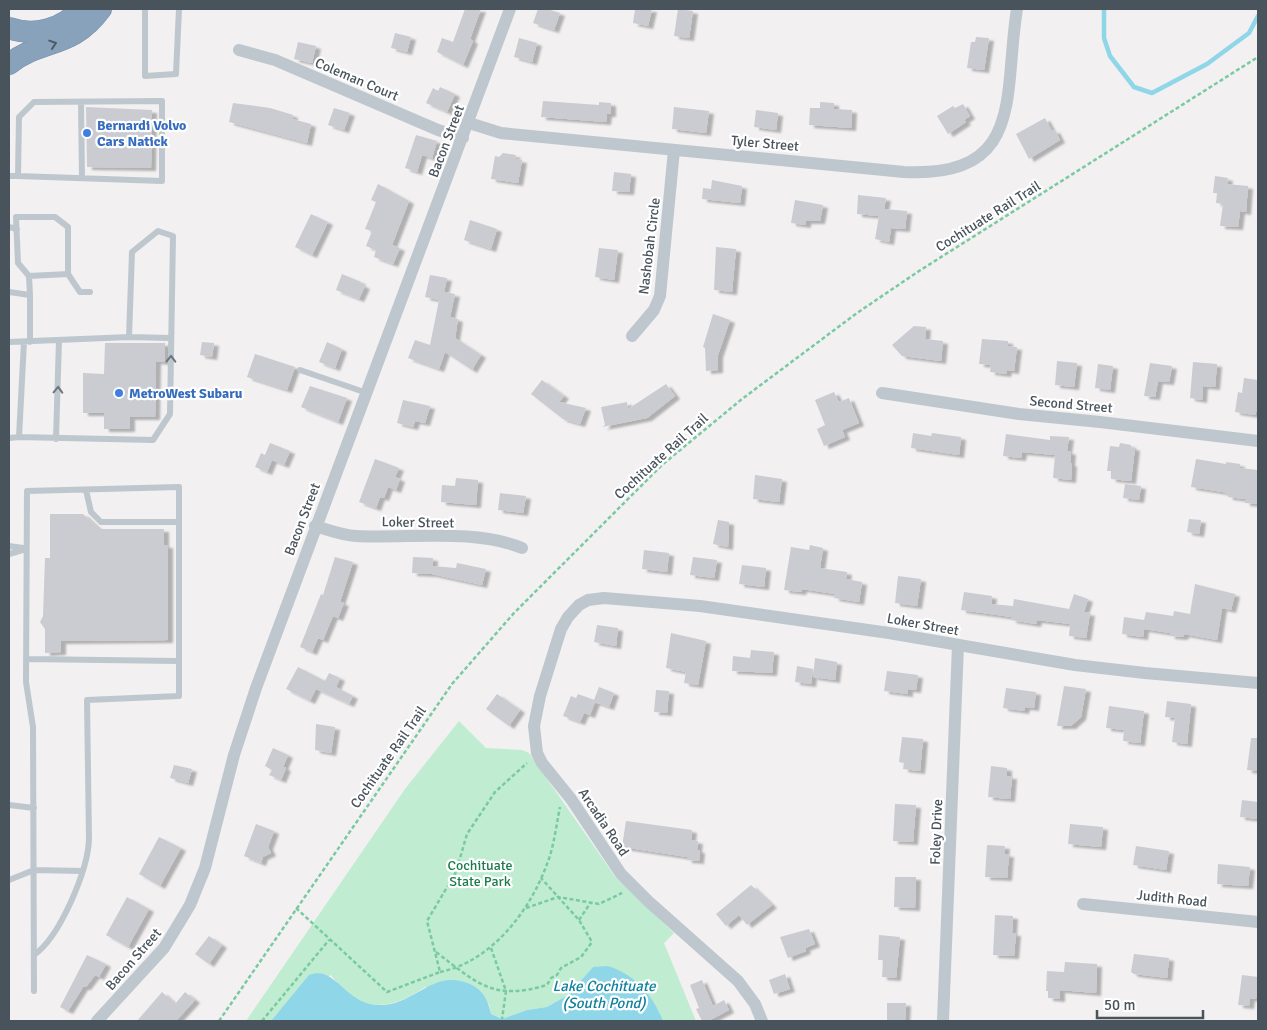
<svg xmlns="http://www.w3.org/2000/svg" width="1267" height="1030" font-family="Signika,sans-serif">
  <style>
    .green { fill: #c0edd1 }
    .water { fill: #8fd6e9 }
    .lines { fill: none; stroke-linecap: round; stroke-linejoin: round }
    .stream { stroke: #8fd6e9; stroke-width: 4.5 }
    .building { fill: #caccd2; filter: url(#shadow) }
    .highway-casing { stroke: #758da8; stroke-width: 22 }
    .path { stroke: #79caa2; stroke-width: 2.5; stroke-dasharray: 4 2.5; stroke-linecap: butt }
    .lane { stroke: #bec7ce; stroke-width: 6 }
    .street { stroke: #bec7ce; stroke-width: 12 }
    .highway { stroke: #89a2bc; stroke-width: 21 }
    .oneway { stroke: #4e5b66 }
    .oneway2 { stroke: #6b767e }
    .shop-dot { fill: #3f7fe0; stroke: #fff; stroke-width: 2 }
    .labels { text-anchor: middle; stroke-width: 4.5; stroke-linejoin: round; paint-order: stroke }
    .street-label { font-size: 14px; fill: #48535c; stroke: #fff }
    .shop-label { font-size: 14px; font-weight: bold; fill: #366cbe; stroke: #fff; text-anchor: start }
    .park-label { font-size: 14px; fill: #1b7c4b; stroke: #fff }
    .water-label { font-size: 15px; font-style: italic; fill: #12819e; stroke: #fff }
  </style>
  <defs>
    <filter id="shadow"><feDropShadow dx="5" dy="3" stdDeviation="1" flood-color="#0004"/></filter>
  </defs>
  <rect width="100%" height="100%" fill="#f2f0f0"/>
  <path class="green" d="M459,721L486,748L522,750L529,753L616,878L674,933L664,943L696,1021H663L641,985L593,967L568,995L547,1007L527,1010L502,1019L491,1014L489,1004L425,987C388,1012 359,1013 331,975L290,999L271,1021H246L405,789Z"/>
  <path class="water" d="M608,966C634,974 653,995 663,1021H271L309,975C336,964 345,1006 381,1005C415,1005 433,968 470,984C483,990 488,1000 491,1014L502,1019L527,1010L547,1007L568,995L593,967Z"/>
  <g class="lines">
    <path class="stream" d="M1104,9V38L1110,56L1134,87L1152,93L1207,64L1249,33L1258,16"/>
  </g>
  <path class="building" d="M465,9H481L470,39L473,41L463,65L437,52L442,38L453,42Z
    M538,9H547L560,13L554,30L533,23Z
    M635,9H652L648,26L633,23Z
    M678,9L693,11L689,38L674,36Z
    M395,33L411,37L407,52L391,48Z
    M976,37L989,38L984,70L967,68L971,42H975Z
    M519,38L537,43L532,62L514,57Z
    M298,42L316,46L312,63L294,59Z
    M440,87L455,94L447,112L426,103L433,88L438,91Z
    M543,101L599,105V102L611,103V114H607L606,122L541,117Z
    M820,102L834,103V109L852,110L851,128L809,125L810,108H820Z
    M233,103L270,108L293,115L292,119L311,124L307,143L229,122Z
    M963,104L970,116L964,120L966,122L948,134L937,116L953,106L955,108Z
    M86,107L152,110L151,168L87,167Z
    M674,107L709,111L706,133L672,129Z
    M334,108L350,113L344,130L328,125Z
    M756,110L778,113L776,130L754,127Z
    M1045,118L1052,131L1055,130L1060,140L1029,159L1016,134Z
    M416,135L437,141L432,158L422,155L417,172L405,168Z
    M503,153L516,155L515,159L522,160L518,183L491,179L495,156L499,157Z
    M614,172L631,174L629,192L612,191Z
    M1215,176L1228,178L1227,184L1248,186L1246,212L1240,211L1238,227L1220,226L1223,204L1216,203L1217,193H1213Z
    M712,180L742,186L740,203L702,199L703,188L711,189Z
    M378,184L409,201L392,245L400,248L393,264L374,257L376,250L366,246L372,231L365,229L376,202L371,200Z
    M858,195L886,198L884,209L907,211L905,229L891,228L889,242L875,239L879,216L857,214Z
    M795,200L823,205L820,221H806V225L791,223Z
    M311,214L328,222L312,255L295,247Z
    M470,220L497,229L491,249L464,240Z
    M716,247L736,249L732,292L714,290Z
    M599,248L618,250L614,280L595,277Z
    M342,274L361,282L360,284L365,286L359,299L336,290Z
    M430,275L447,278L444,292L455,294L450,317L458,319L455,338L481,355L472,370L445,352L439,369L408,358L415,340L430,345L439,300L425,297Z
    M713,314L730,320L718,355V370L706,371L705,348L703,347Z
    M914,326L926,327L925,339L943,341L941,361L902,356L892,345Z
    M982,339L1008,341V346L1017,347L1014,371L1007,370L1006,374L990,372L991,365L979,364Z
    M202,342L214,343L212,357L200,355Z
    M327,342L342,349L335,368L319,362Z
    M105,343H165V362L156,361L155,417H130V429H104V413H83V373L104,374Z
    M255,354L295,367L287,390L247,377Z
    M1057,361L1077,363L1074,387L1055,385Z
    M1193,362L1217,364L1215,387L1203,386L1202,400L1190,398Z
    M1150,363L1172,366L1169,382L1158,381L1155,397L1144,396Z
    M1098,364L1113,366L1110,390L1095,388Z
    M1244,378L1258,380V406L1255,415L1235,412L1238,392L1242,393Z
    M542,380L564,396L559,402L586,408L580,424L563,419L531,394Z
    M666,384L675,396L647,418L602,427L605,425L601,407L627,402L628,409Z
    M310,386L347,398L338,422L301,407Z
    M834,392L839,402L849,398L859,423L842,430L845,437L824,446L817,429L825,425L815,400Z
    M403,400L430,406L425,423L415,421L413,427L397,423Z
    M913,433L931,436L932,433L961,437L959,455L911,448Z
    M1006,434L1050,440V436L1069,437L1067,451L1071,452L1070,463L1072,464L1071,480L1053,478L1055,455L1022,452L1021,458L1003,456Z
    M270,443L290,451L284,465L272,460L267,472L255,467L261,453L265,455Z
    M1120,443L1131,445V447L1135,448L1131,481L1111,479V471H1107L1110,446L1119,447Z
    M375,459L399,468L395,477L400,479L396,490L388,487L384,498L380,497L376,508L359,502Z
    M1196,459L1226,464V462L1240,464V468L1258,470V504L1245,503V499L1228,497V494L1223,492L1191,487Z
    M755,475L782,479L779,502L753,499Z
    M456,478L478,480L476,505L441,502L442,485L455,486Z
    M1125,484L1141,486L1139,500L1123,498Z
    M500,493L526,496L523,513L498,510Z
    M50,514H83L99,529H164V545H168V640L61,641V652L45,653V629L40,622L43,616L45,558H50Z
    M1189,519L1201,520L1199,534L1187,532Z
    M718,520L729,522L728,547L713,544Z
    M810,545L823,548L820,568L847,572L846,579L862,582L859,602L834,598L835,594L802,589L801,592L784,590L791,547L809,550Z
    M644,550L669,553L667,572L642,569Z
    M335,557L353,562L340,602L344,603L338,618L333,616L323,640L318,638L312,652L300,647L321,594L323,595Z
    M413,557L433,558L432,574L433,566L456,568L457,563L486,569L482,585L432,574L412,573Z
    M693,557L717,560L714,578L690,575Z
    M742,565L766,568L764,587L739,584Z
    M898,576L921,579L917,606L895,603Z
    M1195,584L1235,594L1231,610L1222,608L1217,640L1184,634L1183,637L1170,636V633L1144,629L1143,637L1122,634L1124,617L1144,620L1146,612L1173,616L1174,611L1190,614Z
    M964,592L992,596L991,604L1013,606L1014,599L1069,609L1074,594L1088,599L1084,612L1090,613L1086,638L1069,636L1070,624L1037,620L1036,624L1011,620L1012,617L961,610Z
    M597,625L618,628L616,646L594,642Z
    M671,633L706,641L698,685L684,683L686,672L666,668Z
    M751,650L774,652L772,673L732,671L733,656L750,658Z
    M815,658L837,662L835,680L813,677Z
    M797,666L813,669L811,684L795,682Z
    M298,667L325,681L329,673L340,678L336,687L353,696L349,704L316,689L310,701L286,689Z
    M887,671L918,675L916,690L908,689V694L884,691Z
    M1064,686L1086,689L1081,717L1071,726H1057Z
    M599,687L614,693L609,707L595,702L590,715L584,713L580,722L563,716L571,696L576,698L578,694L594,700Z
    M1006,688L1036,692L1034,708L1025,707L1024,711L1003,708Z
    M656,690L669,691L667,713L654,712Z
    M497,694L520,710L509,726L486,709Z
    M1167,701L1191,704L1187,744L1172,742L1175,718L1165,717Z
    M1109,706L1144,711L1140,743L1123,741L1124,730L1106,728Z
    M316,724L335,727L331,753L315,750Z
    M902,737L923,739L920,771L903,769L904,763L899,762Z
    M1251,738H1258V771L1247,770Z
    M273,748L288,755L283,767L286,768L281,780L269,775L272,770L265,766Z
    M174,765L192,769L188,783L170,778Z
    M991,766L1007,768V776H1012L1010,799L988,797Z
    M1242,800L1258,802V819L1240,817Z
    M895,804L916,805L913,842L893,841Z
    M626,821L692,830L691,840L698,841L697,850H700L699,861L687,860V857L622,847Z
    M256,824L274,831L268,847L271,853L263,857L261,863L244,856Z
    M1070,824L1103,827L1101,847L1068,844Z
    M159,837L181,848L160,886L139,874Z
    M987,845L1005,846L1004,854H1009L1007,878L985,877Z
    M1136,846L1169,851L1166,870L1133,865Z
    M1218,864L1250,867L1248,886L1217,884Z
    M895,877H916L915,908L894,907Z
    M751,885L772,905L747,925L739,915L726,926L716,914Z
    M127,897L149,909L128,947L106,935Z
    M995,915L1013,916L1012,933H1016L1014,956L993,955Z
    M809,929L815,944L805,948L806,951L788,958L780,937Z
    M879,935L900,937L896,978L882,977L883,960H878Z
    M209,936L222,945L209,964L195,954Z
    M1134,954L1169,958L1167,978L1134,974L1131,972Z
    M87,955L106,964L99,977L95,975L86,987H83L68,1011L60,1007Z
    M1065,962L1097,964L1096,993L1060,990V999L1048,998V991H1046L1047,971L1064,972Z
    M785,974L790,989L774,994L769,980Z
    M1242,975L1258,977L1256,999L1250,998L1249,1006L1238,1005Z
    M702,980L713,1006L724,1000L729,1010L708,1021H702L696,1009L699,1008L690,985Z
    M162,992L175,1004L185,992L195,1000L176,1021H137Z
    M887,1003H906L905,1021H887Z"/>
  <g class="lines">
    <defs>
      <path id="highway" d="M9,28C35,37 62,29 81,9
        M9,64C42,38 71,50 101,9"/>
    </defs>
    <use href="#highway" class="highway-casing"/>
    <path class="path" d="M296,908L387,992L440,972L427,921L456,872L467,834L495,792L527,763
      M526,908L558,897L599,904L622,893
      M579,920L591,902
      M491,948L506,991L502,1019
      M436,952C478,984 493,1001 547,985L551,978L557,975L561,968L581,957L592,942L579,920L541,878
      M440,972C491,962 530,911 547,864C554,847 556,826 560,807
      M219,1021L452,684L514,613L662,465L742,399L857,313L919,271L1258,57
      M262,1021L329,940"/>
    <path class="lane" d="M145,9V76L176,74L179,9
      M81,102L82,178
      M9,176H18L162,181V101L34,102L19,117L18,176
      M9,227L17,229
      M68,274L80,292H90
      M29,276L68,274V227L55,217H16L18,263L29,276L30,295
      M9,292L30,295V342
      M129,337L171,338
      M9,342L129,337L132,252L158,231L173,236L170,414L153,440L19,437L9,438
      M300,370L367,393
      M19,437L24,342
      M56,439L59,340
      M86,490L91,512L101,522H178
      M9,546L23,548
      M9,554L26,549
      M26,659L179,661V487L27,491L26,682L33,727L34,991
      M9,805L34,808
      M9,880L34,870L82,871
      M34,955C60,937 88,870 89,839L87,700L179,696V661"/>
    <path class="street" d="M239,50L275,60L438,130L463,138
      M469,123L501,133L904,172C1026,178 1003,94 1017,9
      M632,336L654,310L660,296L674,150
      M882,393L1019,414L1100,422L1258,441
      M315,526C329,530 342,535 356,536C408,539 473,528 522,548
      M1083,904L1258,922
      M943,1020L958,645
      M97,1021L164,948L190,905L205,868L234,755L256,688L510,9
      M762,1021L755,1004L738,981L648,901L621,874L571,799L542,763L537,753L534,726L540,696L561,629L568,617L579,605L588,600L604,598L700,606L889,633L1075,665L1145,673L1258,683"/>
    <use href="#highway" class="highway"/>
  </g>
  <defs><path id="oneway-chevron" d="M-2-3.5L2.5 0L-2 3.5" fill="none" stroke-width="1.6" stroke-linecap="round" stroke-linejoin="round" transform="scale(1.25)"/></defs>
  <use class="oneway" href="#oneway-chevron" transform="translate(53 44) rotate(-18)"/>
  <g class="oneway2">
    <use href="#oneway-chevron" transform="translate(171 359) rotate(-89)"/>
    <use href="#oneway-chevron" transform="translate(58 390) rotate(-88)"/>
  </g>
  <g class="shop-dot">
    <circle cx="87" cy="133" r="5"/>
    <circle cx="119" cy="393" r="5"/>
  </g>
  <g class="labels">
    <g class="street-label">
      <text transform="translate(357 79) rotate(23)" y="5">Coleman Court</text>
      <text transform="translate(446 141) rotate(-69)" y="5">Bacon Street</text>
      <text transform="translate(765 143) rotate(5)" y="5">Tyler Street</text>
      <text transform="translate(988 216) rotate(-32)" y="5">Cochituate Rail Trail</text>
      <text transform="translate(649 246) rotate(-83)" y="5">Nashobah Circle</text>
      <text transform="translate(1071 404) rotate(5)" y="5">Second Street</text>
      <text transform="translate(661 456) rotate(-42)" y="5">Cochituate Rail Trail</text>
      <text transform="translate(302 519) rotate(-69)" y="5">Bacon Street</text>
      <text transform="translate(418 522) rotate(1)" y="5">Loker Street</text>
      <text transform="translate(923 624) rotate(10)" y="5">Loker Street</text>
      <text transform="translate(388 757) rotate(-55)" y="5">Cochituate Rail Trail</text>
      <text transform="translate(604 822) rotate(56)" y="5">Arcadia Road</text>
      <text transform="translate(936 832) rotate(-88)" y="5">Foley Drive</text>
      <text transform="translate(1172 898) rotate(6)" y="5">Judith Road</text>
      <text transform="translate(133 959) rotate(-49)" y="5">Bacon Street</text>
    </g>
    <g class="shop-label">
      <text x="97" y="130">Bernardi Volvo<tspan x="97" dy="16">Cars Natick</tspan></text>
      <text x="129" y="398">MetroWest Subaru</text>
    </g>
    <g class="park-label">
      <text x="480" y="870">Cochituate<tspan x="480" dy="16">State Park</tspan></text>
    </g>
    <g class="water-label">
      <text x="604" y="991">Lake Cochituate<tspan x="604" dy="17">(South Pond)</tspan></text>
    </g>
  </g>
  <rect width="1267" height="1030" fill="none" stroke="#48535c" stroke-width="20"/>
  <path d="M1097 1010v8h106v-8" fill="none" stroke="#48535c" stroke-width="2.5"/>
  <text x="1104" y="1010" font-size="15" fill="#48535c" stroke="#ffffff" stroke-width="4" paint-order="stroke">50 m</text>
</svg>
